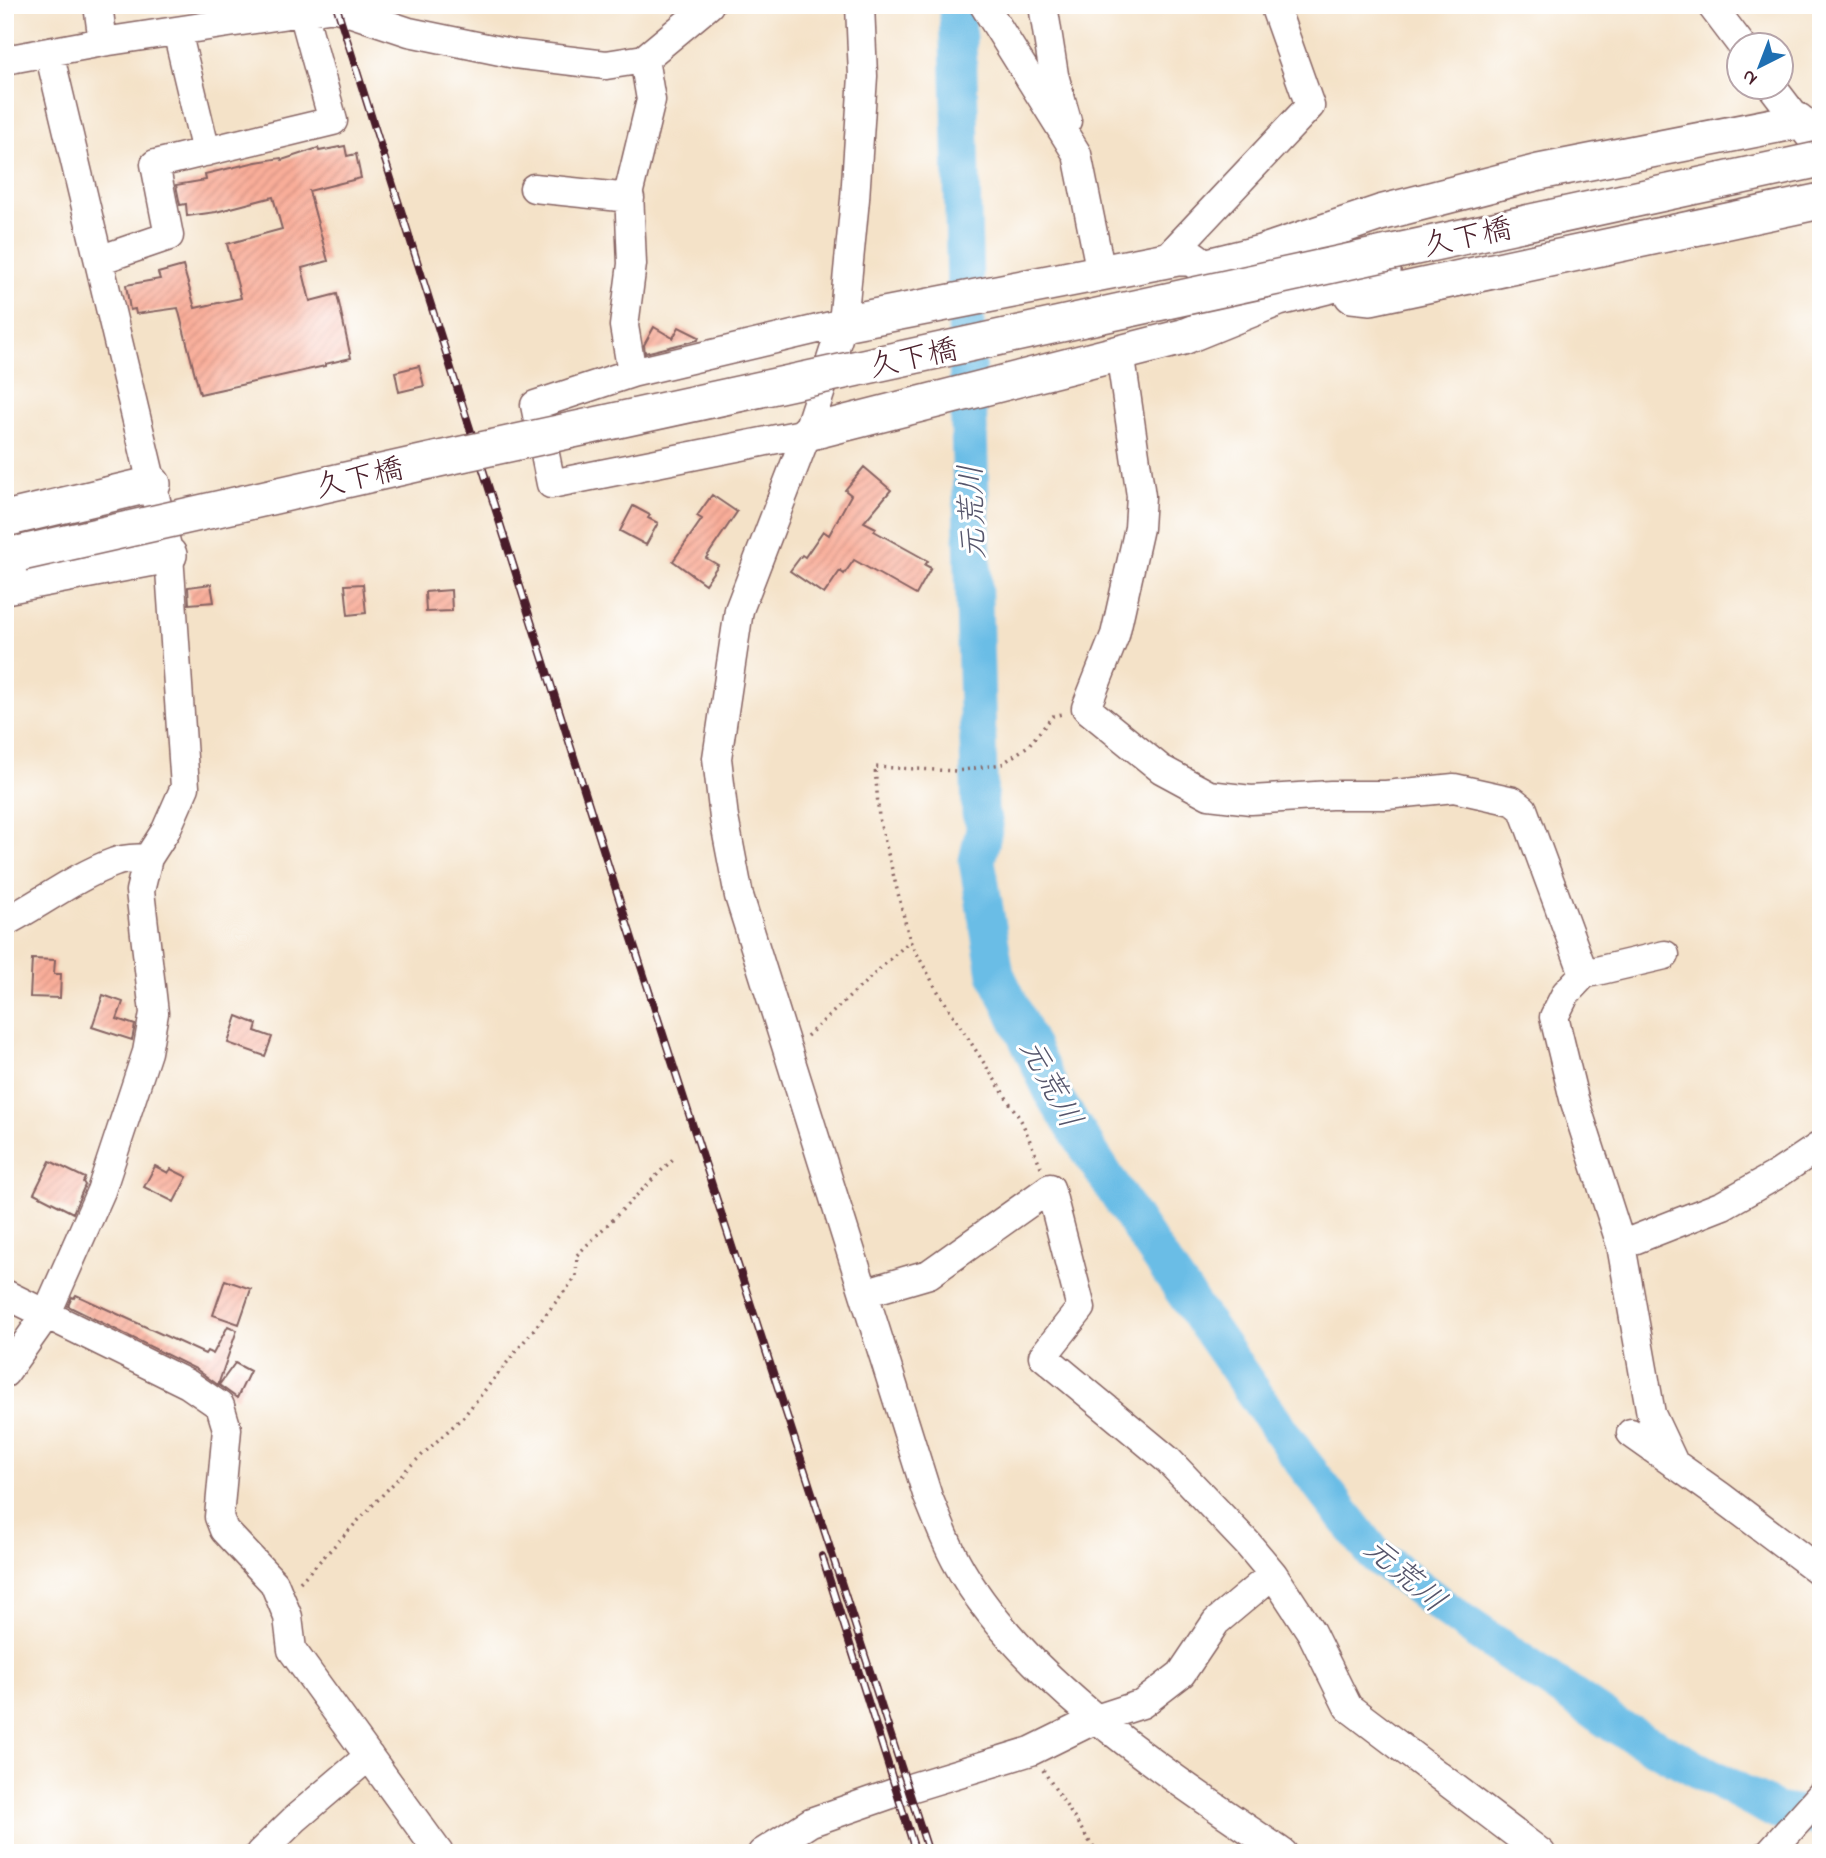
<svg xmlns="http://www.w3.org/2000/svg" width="1826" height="1858" font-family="'Indie Flower','Klee One',sans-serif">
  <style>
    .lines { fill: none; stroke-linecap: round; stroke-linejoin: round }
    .river { stroke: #6bbde6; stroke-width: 37 }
    .building { fill: url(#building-hatch) }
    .minor-casing { stroke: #866362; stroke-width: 31 }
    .major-casing { stroke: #866362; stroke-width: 38 }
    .path { stroke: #866362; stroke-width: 3.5; stroke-dasharray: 2 5; stroke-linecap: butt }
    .minor { stroke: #fff; stroke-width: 28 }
    .major { stroke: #fff; stroke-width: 35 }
    .rail-casing { stroke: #4a1f2b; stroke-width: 8 }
    .rail { stroke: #fff; stroke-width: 5; stroke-dasharray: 16; stroke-linecap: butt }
    .major-bridge-casing { stroke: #866362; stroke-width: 38; stroke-linecap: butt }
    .major-bridge { stroke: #fff; stroke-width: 35 }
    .labels { text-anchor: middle; stroke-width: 6; stroke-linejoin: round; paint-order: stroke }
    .street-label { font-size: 30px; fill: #4a1f2b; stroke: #fff }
    .water-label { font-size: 32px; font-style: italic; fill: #56566c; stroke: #fff }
  </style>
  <defs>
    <pattern id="building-hatch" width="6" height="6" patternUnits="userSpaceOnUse" patternTransform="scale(1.75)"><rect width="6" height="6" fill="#f9ad99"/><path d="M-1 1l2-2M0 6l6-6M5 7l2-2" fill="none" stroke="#d79484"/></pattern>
  </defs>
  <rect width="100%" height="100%" fill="#fff"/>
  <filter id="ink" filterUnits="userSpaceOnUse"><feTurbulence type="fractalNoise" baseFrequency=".0143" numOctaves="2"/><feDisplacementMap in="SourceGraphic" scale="14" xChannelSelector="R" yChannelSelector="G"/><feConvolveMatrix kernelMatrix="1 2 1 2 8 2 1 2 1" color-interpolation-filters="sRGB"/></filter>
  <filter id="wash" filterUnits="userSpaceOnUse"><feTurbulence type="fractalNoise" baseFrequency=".00686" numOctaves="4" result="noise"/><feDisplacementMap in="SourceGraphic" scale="28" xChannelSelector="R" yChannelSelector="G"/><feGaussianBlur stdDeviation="1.57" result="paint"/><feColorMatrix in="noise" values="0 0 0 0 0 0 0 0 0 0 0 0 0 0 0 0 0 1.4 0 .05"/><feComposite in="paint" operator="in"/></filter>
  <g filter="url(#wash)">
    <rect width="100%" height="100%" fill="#f4e2c8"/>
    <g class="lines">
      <path class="river" d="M957,5L980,813L985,825L977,861L996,974L1055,1098L1141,1231L1300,1459L1375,1555L1465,1623L1616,1726L1776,1811L1821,1818"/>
    </g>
    <g id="blocks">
      <path class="building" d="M345,146L347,156L356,154L361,178L309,191L328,261L302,268L310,301L337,294L351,358L325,364V366L200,394L178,308L136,314L135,309L130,310L126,285L160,279L158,273L183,266L195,308L241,298L227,244L282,229L273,197L216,212L187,216L186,204L180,205L176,185L206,180L205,174L256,162L281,158L282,160L318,148L319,151Z
        M654,327L673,338L679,327L699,337L698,340L645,353L644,345Z
        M419,366L424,386L399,392L395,372Z
        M864,467L891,490L864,522L876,528L874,531L928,561L925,565L931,568L916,595L854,560L844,574L840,571L824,594L790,571L802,555L805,557L823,531L829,535L851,495L845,490Z
        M712,495L737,512L706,558L718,565L705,584L673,561L702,519L697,516Z
        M633,506L650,515L648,518L658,523L646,545L620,531Z
        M211,584L214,602L189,604L188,587Z
        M363,584L366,613L348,615L345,585Z
        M451,590L452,611L426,612L425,592Z
        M32,959L55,960L54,974H61L60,998L30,997Z
        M103,995L123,1002L117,1019L135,1025L132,1040L92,1027Z
        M237,1016L257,1024L255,1031L272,1037L265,1056L228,1043Z
        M50,1161L85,1178L83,1182L85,1185L73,1213L34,1193Z
        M155,1166L168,1173L171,1169L187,1177L174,1202L144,1187Z
        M225,1280L251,1289L239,1324L213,1315Z
        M76,1295L205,1354L207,1351L213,1354L228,1326L237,1330L218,1385L196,1369L68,1306L72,1297L74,1298Z
        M235,1363L250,1371L237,1398L219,1385Z"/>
    </g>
  </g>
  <g filter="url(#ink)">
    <use href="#blocks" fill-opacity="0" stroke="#866362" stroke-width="2"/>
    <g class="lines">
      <defs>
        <path id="minor" d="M98,5L103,42
          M860,5L863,76L855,199L843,323L807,433L739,610L717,758L724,818L739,896L928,1497C937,1518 945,1541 956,1561C1020,1680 1173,1778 1283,1853
          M984,5L1077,154L1101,273
          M1043,5L1054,75L1067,121
          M1711,5L1742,46
          M177,31L206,152
          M5,60L103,42L328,8H337L409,32L515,54L606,65L644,59L709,5
          M1773,88L1821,151
          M534,188L630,198
          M99,260L169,236L155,164L333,121L303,12
          M1164,261L1310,106L1274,5
          M1120,352L1141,496L1139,528L1115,635L1086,708L1161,769L1209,795L1251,800L1331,795H1386L1454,788L1513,801L1523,809L1584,974
          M632,373L624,326L632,264L629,191L651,100L644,59
          M807,433L551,484L535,405L632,373L843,323
          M5,922C42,903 76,876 115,862C125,858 138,859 148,858
          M1665,955L1584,974L1566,993L1554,1017L1574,1099L1621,1245L1651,1414L1675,1465
          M1621,1245L1723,1205L1778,1174L1821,1145
          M864,1293L929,1274L1050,1188L1081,1308L1043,1356L1168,1460L1247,1543L1273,1574L1311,1632L1348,1707L1541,1853
          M5,1294L188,1384L220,1406L227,1429L219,1517L224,1530L274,1583L288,1617L292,1650L439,1853
          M5,1373L46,1315L101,1191L147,1052L154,1013L140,891L148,858L166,830L185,787L169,555L49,52
          M1631,1433L1720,1496L1821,1572
          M260,1853L296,1818L369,1756
          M762,1853L811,1822L897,1792L1031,1751L1096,1719L1142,1704L1181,1674L1216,1622L1273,1574
          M1769,1853L1821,1795"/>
        <path id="major" d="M1352,295L1371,297L1821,201
          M843,323L1177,258H1192L1204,267L1261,253L1380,213L1539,172L1798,121
          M807,433L1183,337L1279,298L1383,272
          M5,519L153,484
          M5,586L169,555"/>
      </defs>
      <use href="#minor" class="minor-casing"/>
      <use href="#major" class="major-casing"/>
      <path class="path" d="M807,1036L910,941
        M1041,1167L1022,1122L937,990L910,941L879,818L875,767L957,771L1002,764L1028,746L1053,716L1062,714
        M300,1582L407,1469L464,1416L576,1277L577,1255L675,1157
        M1043,1770L1097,1853"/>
      <use href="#minor" class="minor"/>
      <use href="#major" class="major"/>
      <defs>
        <path id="rail" d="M336,5L610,871L929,1853
          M822,1556L916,1853"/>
      </defs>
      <use href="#rail" class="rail-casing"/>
      <use href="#rail" class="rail"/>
      <defs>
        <path id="major-bridge" d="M22,553L439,459L1821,159"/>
      </defs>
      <use href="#major-bridge" class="major-bridge-casing"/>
      <use href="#major-bridge" class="major-bridge"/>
    </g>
  </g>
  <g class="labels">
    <g class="street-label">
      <text transform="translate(1467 236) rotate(-12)" y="10">久下橋</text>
      <text transform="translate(913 357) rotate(-12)" y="10">久下橋</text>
      <text transform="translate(359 477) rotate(-13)" y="10">久下橋</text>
    </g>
    <g class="water-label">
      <text transform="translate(971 512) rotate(-92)" y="11">元荒川</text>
      <text transform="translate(1052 1083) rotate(62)" y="11">元荒川</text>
      <text transform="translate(1406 1574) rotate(41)" y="11">元荒川</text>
    </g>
  </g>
  <rect width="1826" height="1858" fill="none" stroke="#fff" stroke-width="28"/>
  <g transform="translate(1760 66) rotate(222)"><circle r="33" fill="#ffffff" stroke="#b7a5aa" stroke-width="2"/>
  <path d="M0-5L12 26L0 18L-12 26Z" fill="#1f6fb2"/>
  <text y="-10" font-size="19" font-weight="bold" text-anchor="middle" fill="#4a1f2b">N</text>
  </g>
</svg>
